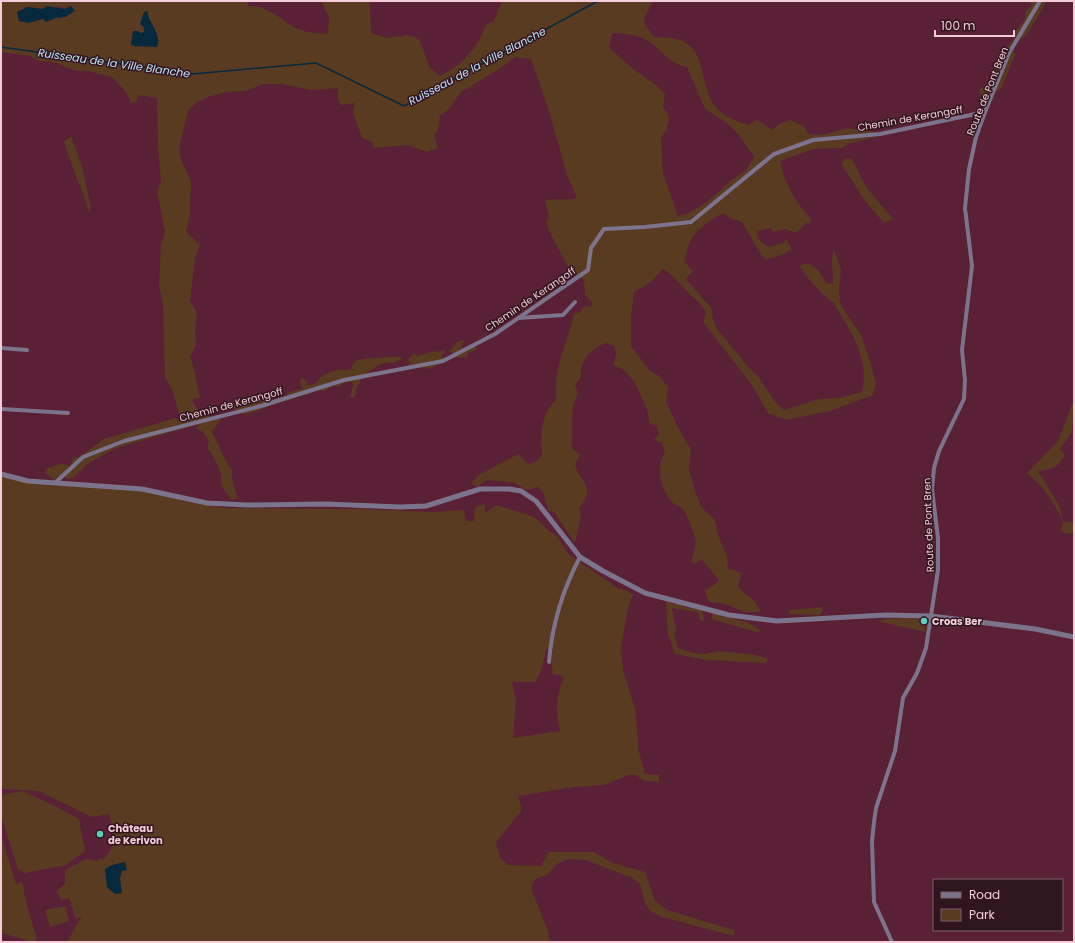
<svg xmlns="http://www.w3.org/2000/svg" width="1075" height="943" font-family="Poppins,sans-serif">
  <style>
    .green { fill: #593b21; fill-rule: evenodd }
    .water { fill: #07293e }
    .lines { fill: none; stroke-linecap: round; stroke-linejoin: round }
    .stream { stroke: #07293e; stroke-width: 1.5 }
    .minor { stroke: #7c748d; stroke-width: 4 }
    .tertiary { stroke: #7c748d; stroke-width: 5 }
    .poi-dot { fill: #5cceba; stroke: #2f151e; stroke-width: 1.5 }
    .labels { text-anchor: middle; stroke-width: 3; stroke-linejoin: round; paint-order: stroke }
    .street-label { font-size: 10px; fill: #f3cdd7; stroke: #2f151e }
    .poi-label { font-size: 10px; font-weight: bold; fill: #f3cdd7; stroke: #2f151e; text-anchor: start }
    .water-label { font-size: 11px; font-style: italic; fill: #c2e3fb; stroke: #2f151e }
  </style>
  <rect width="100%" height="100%" fill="#5a2035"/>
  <path class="green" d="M1,1H248V6C268,5 279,19 296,28C306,33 317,33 328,34L329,18L321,1H370L371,33L386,38L408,35L419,39L430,68L440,76C463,64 477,49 486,25L494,21L502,1H653L644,19L646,26L654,37C661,38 669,37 676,39C707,45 699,84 714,105C721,115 736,121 748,125L757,120L773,130L779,124L791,120L804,126L808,134L824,135L846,128L872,131L875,137L848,144L842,148L814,149L780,161C784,182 796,203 811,219L810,224L806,223L796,233L785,229L773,232L771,228L757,231C757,239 762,243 769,247L782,243L786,240L792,248L786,253L766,260L761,255L742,222L733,219L722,213C699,229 689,232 685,262L693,271L686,279L712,309L713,319L717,329L749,368L758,376L775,402L784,410L819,399L840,398L862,392C870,357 850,331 833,302L830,301L812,283L799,266C814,259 819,271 826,283L833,284C834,273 830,261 834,250L841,269L839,291L841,306L861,335L870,361L876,383L873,395L830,411L786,420L768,413L752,385L703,322L706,312C700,301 690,296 682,286C675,279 672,274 663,269L650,283L634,292L631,319V346L650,371L659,376L668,387L666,401L676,424L691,450L689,469L694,488L701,507L715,520L717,533L727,556L728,568L741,573L738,587L755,602L761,612H744L726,604L709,602L705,591L719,581L702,559L694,564L691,562C693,555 697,544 695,538C694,533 686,512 683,509C681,506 676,506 673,503C660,489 656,468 665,452L662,443L654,440L659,434L657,426L649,423C649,411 645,406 641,396C635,381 629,371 613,365L616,355L615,347L607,343C592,347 579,361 581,377L575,385L578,394C568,411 574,428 571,447L580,455L575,464C581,486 597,484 579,509L581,516L575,543L554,512L548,510L543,492L538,487L526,490L515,483L488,480L476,487L471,483L479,475L518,454L528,464L537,461L542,455C540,436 541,413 556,400C554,365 566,347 574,314L580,312L583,307L592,306V302L585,295L584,280L571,272L551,235L546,222L549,216L545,200C556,198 567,201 577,198L567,175L549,111L531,59L515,57C502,69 486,76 472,86C468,89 463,89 461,92C453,101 452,110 440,115L438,130L434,136L438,148L427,152L407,145L374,148L371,141L362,138L353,113L355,103L341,105L338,98V88L312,90L281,84H264L245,91L227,92L208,97L196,103L188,111L179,148L181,160L191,181L190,215L186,232L200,245L195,257L190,301L197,313L195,328L196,344L190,357C196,370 196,384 200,397L192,400L199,413H207L209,416L221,419L212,432C218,442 225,463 232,469V478L237,498L231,500C229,494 224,491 222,486C220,482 222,478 221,474C219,467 212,453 207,448L209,441L203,432L196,428L199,424L116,448L87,464L73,478L68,479L65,477H58L54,480L45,472L48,467L52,468C56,464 65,462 70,467L73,457H79L104,439L176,418L181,421L172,389L165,377L163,304L159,285L161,244L165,232L157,191L161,181L158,149L157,98L139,95L136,102L131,103L126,92L112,77L88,71H76L53,62L39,61L30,56L1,52ZM27,7L43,9L60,7L75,11L65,17L43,19L28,23L19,21L17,12ZM147,15L156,32L157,47L152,46L141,34L144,32L142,18ZM612,33C623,33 633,34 643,38C661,46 665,63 687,67L705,109L728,124L739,135L754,157L747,169L728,183L706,203L687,214L678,216L663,173L661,138L667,129L669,117L663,107L665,94L656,85L636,71L609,48Z
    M1030,1H1047C1042,9 1030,32 1024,37C1021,40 1018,39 1015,37L1008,51L1016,53L1001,89L988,95H981L979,89L986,86C993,68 1002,51 1015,37L1014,33C1021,25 1026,20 1026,11L1032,5Z
    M71,136L82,166L91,208L89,213C83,189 71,166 64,142Z
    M845,158L852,159L866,187L893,219L884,223L865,201L842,165Z
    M458,341H464L461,346L463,349L472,344L477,348L475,351L468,352L467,357L453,358L429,369L421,367H407L410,362L408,360L414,353L417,356L429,353L431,351L436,352L446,350L441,356L444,358L452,355L453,353L448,351L453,348Z
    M388,357H400L402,359C393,365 389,361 381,364C374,367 365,374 360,379V383L356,388V393L354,398L350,397L354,383C350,381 343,382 339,387L333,386L324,391H314L309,394L297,397L287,401L285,400C269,405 255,415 238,414L237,409H233L232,406C243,399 257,393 268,401L285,396L289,392L302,389L300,380L303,377L308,385H312L318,382L320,377C325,375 332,370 338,370C343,370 345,371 351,369L355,361L363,359Z
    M1074,399L1072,432L1060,449L1065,455C1059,467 1051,470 1038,471L1059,505L1063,522H1074V534L1064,533L1061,530L1063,522C1054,502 1044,487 1027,473L1058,441Z
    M1,475L26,482L141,490L194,503L227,508L359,509L432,512L464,510L466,521H474L475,507L485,504V513L497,505L534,517L549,531L557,536L568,554L619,589L628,591L633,595L628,608L621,647L623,670L635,709L639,752L645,774L659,775V782L644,781L636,775H628L604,785L574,787L518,796L522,810L496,842L500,858L508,865L541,866L549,852H593L613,863L645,872L655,901L667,910L734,930V936L662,917L650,911L645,903L640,884L632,878L586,860L568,859L557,864L547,875L535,879L531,888L548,931L550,942H67L82,916L76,919L69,898L61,900L57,890L65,884V870L86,859L98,861L100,858L104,859L113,846H119L116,844L114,833L127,830V828L113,830L109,814L92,817L38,791L1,789ZM547,647L551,657L553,674L560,675L564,679C555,695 556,713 560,731L513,738L516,700L512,682C520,681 527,683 535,682L541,671Z
    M669,601L672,604L677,603L684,607L702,610L704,620L700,621L698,612L672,608L676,630L674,634L678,648L692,653L704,654L719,651L757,655L768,659L766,663L707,660L675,654L668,634L666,603Z
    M824,607L820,615L790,614L789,610Z
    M713,613C729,619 748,619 761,631L756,632L711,619Z
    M906,618L925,619L927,621L925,632L878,621L886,619Z
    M22,791L53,805L79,819L85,851L66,865L25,873L18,869L1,816V795Z
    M1,835L16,884L22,882L27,906L37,939L33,942L1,933Z
    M65,906L69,921L50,927L45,910Z"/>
  <path class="water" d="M47,6L64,9L71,6L75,11L65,17H61L60,19L58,17L46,22L43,19L28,23L19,21L17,12L27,7L43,9Z
    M148,11C146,22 163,33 157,47L133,46L131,44L133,31H138L141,33L144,32V27L140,24L144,12Z
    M125,862L127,870L122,871L120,878L122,893L115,894L107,887L105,869L112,865Z"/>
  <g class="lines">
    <path class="stream" d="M1,47L192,74L316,63L404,106L598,1"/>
    <path class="minor" d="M518,318L563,315L575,302
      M1,348L27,350
      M1,409L68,413
      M55,483L83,457L124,441L261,406L344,380L443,361L495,334L588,270L591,248L604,229L645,227L691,222L774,154L813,140L880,134L985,112
      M549,662C552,624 562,591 580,557
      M892,942L874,902L872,841L874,822L876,808L895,751L903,698L917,673L926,648L938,570V538L932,489L934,468L939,451L964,399L965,380L962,350L972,266L965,208L969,169L976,137L985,112L1009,53L1040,1"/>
    <path class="tertiary" d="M1,474L28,481L142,489L207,503L247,505L326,504L400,507L426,506L480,489H509L521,491L536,501L580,557L603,571L645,593L729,615L777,621L885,615L931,616L1035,629L1074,637"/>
  </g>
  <g class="poi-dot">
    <circle cx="924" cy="621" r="4"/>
    <circle cx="100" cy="834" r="4"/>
  </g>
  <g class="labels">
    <g class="street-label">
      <text transform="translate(987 91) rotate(-68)" y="4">Route de Pont Bren</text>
      <text transform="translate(910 118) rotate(-10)" y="4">Chemin de Kerangoff</text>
      <text transform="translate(530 299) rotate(-34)" y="4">Chemin de Kerangoff</text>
      <text transform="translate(231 404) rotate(-15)" y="4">Chemin de Kerangoff</text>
      <text transform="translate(928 525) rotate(-92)" y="4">Route de Pont Bren</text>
    </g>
    <g class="poi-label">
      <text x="932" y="625">Croas Ber</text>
      <text x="108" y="832">Château<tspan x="108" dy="12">de Kerivon</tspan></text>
    </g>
    <g class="water-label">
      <text transform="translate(114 63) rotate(8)" y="4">Ruisseau de la Ville Blanche</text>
      <text transform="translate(477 66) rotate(-28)" y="4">Ruisseau de la Ville Blanche</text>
    </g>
  </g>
  <rect width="1075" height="943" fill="none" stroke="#f3cdd7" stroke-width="4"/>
  <rect x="933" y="879" width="130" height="52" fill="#2f151e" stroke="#7d5f68"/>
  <rect x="941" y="892" width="20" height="6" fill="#7c748d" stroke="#7d5f68"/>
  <text x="969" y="899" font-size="12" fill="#f3cdd7">Road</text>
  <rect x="941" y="909" width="20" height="12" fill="#593b21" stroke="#7d5f68"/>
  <text x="969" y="919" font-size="12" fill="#f3cdd7">Park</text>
  <path d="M935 30v6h79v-6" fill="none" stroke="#f3cdd7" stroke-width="2"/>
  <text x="941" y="30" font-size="12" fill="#f3cdd7" stroke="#2f151e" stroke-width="3" paint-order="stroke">100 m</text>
</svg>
